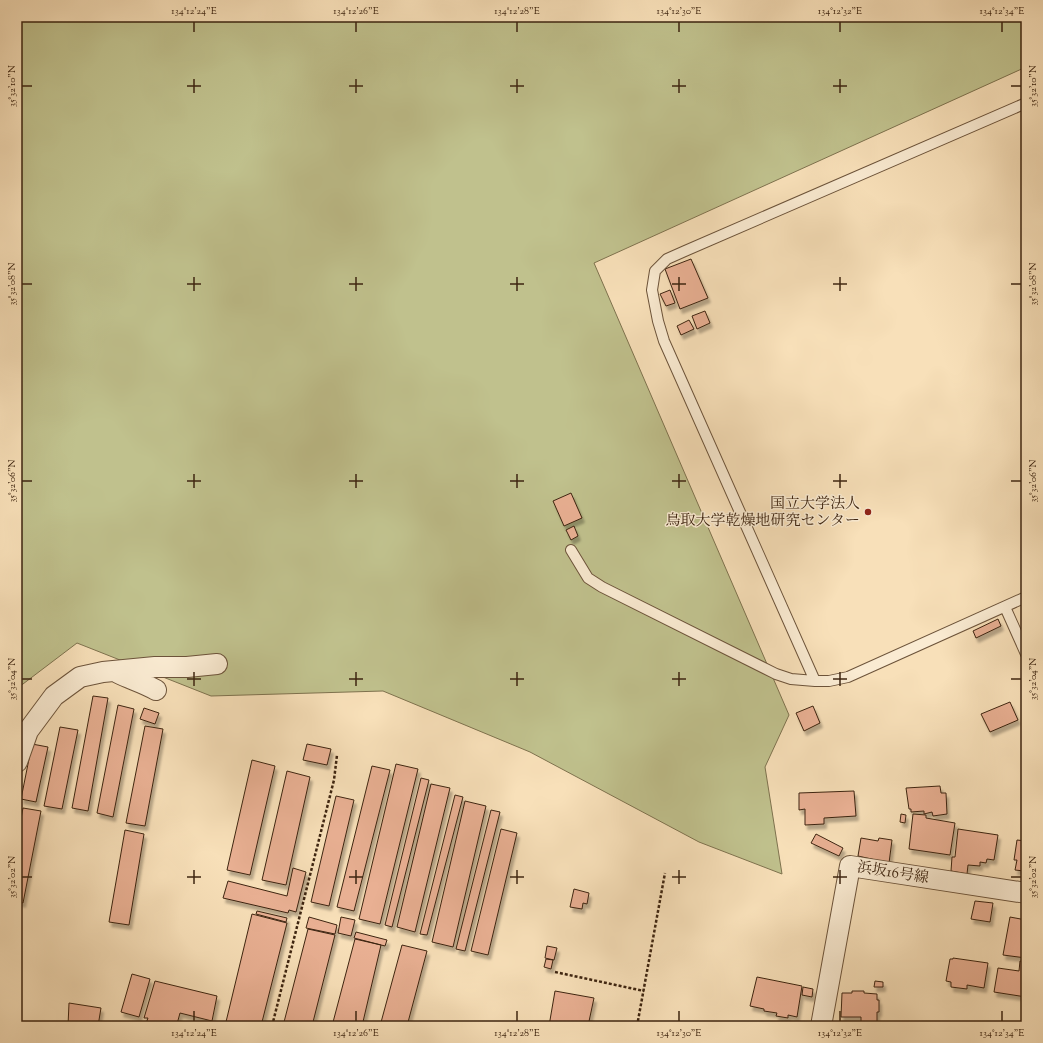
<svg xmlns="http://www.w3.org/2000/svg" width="1043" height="1043" font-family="'Sorts Mill Goudy','Noto Serif JP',serif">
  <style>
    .green { fill: #c0c18d; stroke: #7e724e }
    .building { fill: #e9b093; stroke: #3d2410; filter: url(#shadow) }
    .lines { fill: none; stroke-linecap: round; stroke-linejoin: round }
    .lane-casing { stroke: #6c533a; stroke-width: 12 }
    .street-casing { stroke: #6c533a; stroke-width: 22 }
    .path { stroke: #3d2410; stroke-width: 2.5; stroke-dasharray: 3 2; stroke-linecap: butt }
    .lane { stroke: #faebd2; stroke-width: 10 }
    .street { stroke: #faebd2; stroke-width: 20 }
    .ticks { fill: none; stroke: #3d2410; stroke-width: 1.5 }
    .poi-dot { fill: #8f2418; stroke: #faebd2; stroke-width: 1.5 }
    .labels { text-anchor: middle; stroke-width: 3; stroke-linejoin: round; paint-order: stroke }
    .poi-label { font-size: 15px; fill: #3d2410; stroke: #faebd2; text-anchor: end }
    .street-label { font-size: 15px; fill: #3d2410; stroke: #faebd2 }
    .neatline { fill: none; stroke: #3d2410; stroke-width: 1.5 }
    .ticks-label { font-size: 10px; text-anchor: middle; fill: #3d2410 }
  </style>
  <defs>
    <filter id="shadow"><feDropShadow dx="2.5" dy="4.5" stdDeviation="1" flood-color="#0004"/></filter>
  </defs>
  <rect width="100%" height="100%" fill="#f8e0b9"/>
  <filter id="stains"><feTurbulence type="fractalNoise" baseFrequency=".005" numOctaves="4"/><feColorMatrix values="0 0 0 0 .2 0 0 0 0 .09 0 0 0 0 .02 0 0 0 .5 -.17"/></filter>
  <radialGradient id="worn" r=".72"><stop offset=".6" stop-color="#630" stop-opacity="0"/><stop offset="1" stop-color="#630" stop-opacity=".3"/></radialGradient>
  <path class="green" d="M17,17H1026V67L594,263L789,715L765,767L782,874L699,842L530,752L383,691L211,696L77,643L19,687L17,686Z"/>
  <path class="building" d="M691,259L708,298L680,309L665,269Z
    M670,290L675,303L666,306L660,294Z
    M705,311L710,323L697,329L692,316Z
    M689,320L694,329L681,335L677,326Z
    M571,493L582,518L564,526L553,501Z
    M574,526L578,536L571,540L566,530Z
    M998,619L1001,626L976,638L973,631Z
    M93,696L108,698L88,811L72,808Z
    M1010,702L1018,720L990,732L981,714Z
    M118,705L134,709L113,817L97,813Z
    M813,706L820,723L804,731L796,713Z
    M144,708L159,713L155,724L140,719Z
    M145,726L163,729L145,826L126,823Z
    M60,727L78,730L62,809L44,806Z
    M32,744L48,747L36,802L21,799Z
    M307,744L331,749L327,765L303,760Z
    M252,760L275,766L250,875L227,870Z
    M396,764L418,769L380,924L359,919Z
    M372,766L390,770L354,911L337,907Z
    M287,771L310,777L286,885L262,880Z
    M421,778L429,780L392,927L385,925Z
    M431,784L450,788L415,932L397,927Z
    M940,786L941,793H946L947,814L933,816L932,812L924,814V811L911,812V809H909L906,788Z
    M854,791L856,816L824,818V824L805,825V809L799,810V793Z
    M455,795L463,797L427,935L420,934Z
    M336,796L354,800L329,906L311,902Z
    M465,801L486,806L453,947L432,942Z
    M23,808L41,811L23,903L17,901V840Z
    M491,810L500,812L465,951L456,949Z
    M901,814L906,815L905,823L900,822Z
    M913,814L926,815V818L955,823L950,855L909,849Z
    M501,829L517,833L488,955L471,951Z
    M958,829L998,835L994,860L987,859L986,863L980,862V866L968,865L967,874L951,871L952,857H955Z
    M125,830L144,834L129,925L109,922Z
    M816,834L843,848L839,856L811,843Z
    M861,838L878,841L879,838L892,840L889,863L858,856Z
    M1017,840L1026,841V884L1022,883L1024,871L1015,870L1017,860H1014Z
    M293,868L306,872L296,912L289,910L288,913L223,898L228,881L287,896Z
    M574,889L589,893L587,904L583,903L582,909L570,907Z
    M975,901L993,903L990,922L971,919Z
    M257,911L287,918L286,922L256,914Z
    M252,914L287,923L261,1026H225Z
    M309,917L337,925L335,934L306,928Z
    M341,917L355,920L351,936L338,933Z
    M1010,917L1026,920V958L1003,955Z
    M308,929L335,935L312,1026H283Z
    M356,932L387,940L385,946L354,938Z
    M355,939L381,945L362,1026H332Z
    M402,945L427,951L407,1026H380Z
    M547,946L557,948L554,960L545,958Z
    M953,958L988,963L984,988L967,985V989L951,987V982L946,981L950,959H953Z
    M546,959L553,960L551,969L544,967Z
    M1020,961L1026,962V997L994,992L998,968L1019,971Z
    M132,974L150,979L139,1017L121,1012Z
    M757,977L802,986L797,1017L788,1015V1018L776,1016L777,1013L764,1011V1009L750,1006Z
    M155,981L217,996L212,1021L180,1013L177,1024L170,1023L169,1026H145L148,1018H144Z
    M875,981L883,982V987H874Z
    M803,987L813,989L812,997L802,995Z
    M555,991L594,998L588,1026H549Z
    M852,991H864V993L877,994V1000H879V1012H877V1022H861V1017H841L842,993H852Z
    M69,1003L101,1008L98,1026H68Z"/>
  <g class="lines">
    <defs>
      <path id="lane" d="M571,550L588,578L602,587L776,674L791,679L815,681H829L848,677L1026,597
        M1005,607L1026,654
        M815,681L664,341L658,321L652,290L655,271L667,259L685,251L1026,103"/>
      <path id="street" d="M118,673C130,679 144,683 156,690
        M17,762L28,731L54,696L80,677L103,672L155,667H187L217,664
        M821,1026L850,866L1026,893"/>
    </defs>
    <use href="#lane" class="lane-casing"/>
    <use href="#street" class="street-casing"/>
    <path class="path" d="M555,972L644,991
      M272,1026L334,780L337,755
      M637,1026L665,873"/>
    <use href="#lane" class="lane"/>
    <use href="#street" class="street"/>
  </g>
  <path class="ticks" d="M194,22V32M356,22V32M517,22V32M679,22V32M840,22V32M1002,22V32M194,79V93M356,79V93M517,79V93M679,79V93M840,79V93M22,86H32M187,86H201M349,86H363M510,86H524M672,86H686M833,86H847M1011,86H1021M194,277V291M356,277V291M517,277V291M679,277V291M840,277V291M22,284H32M187,284H201M349,284H363M510,284H524M672,284H686M833,284H847M1011,284H1021M194,474V488M356,474V488M517,474V488M679,474V488M840,474V488M22,481H32M187,481H201M349,481H363M510,481H524M672,481H686M833,481H847M1011,481H1021M194,672V686M356,672V686M517,672V686M679,672V686M840,672V686M22,679H32M187,679H201M349,679H363M510,679H524M672,679H686M833,679H847M1011,679H1021M194,870V884M356,870V884M517,870V884M679,870V884M840,870V884M22,877H32M187,877H201M349,877H363M510,877H524M672,877H686M833,877H847M1011,877H1021M194,1011V1021M356,1011V1021M517,1011V1021M679,1011V1021M840,1011V1021M1002,1011V1021"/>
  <circle class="poi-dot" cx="868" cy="512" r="4"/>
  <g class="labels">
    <g class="poi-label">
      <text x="860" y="508">国立大学法人<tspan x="860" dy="17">鳥取大学乾燥地研究センター</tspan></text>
    </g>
    <g class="street-label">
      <text transform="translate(893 872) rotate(9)" y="5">浜坂16号線</text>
    </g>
  </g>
  <rect width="1043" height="1043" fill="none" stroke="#f8e0b9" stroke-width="44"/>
  <rect x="22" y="22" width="999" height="999" class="neatline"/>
  <g class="ticks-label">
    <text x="194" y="14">134°12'24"E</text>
    <text x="356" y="14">134°12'26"E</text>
    <text x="517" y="14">134°12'28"E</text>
    <text x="679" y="14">134°12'30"E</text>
    <text x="840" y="14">134°12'32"E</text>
    <text x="1002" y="14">134°12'34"E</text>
    <text transform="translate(11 86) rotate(-90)" y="4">35°32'10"N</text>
    <text transform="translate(1032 86) rotate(-90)" y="4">35°32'10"N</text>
    <text transform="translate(11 284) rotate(-90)" y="4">35°32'08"N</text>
    <text transform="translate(1032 284) rotate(-90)" y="4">35°32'08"N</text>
    <text transform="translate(11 481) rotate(-90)" y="4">35°32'06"N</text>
    <text transform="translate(1032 481) rotate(-90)" y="4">35°32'06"N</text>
    <text transform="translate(11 679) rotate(-90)" y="4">35°32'04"N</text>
    <text transform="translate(1032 679) rotate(-90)" y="4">35°32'04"N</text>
    <text transform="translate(11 877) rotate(-90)" y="4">35°32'02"N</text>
    <text transform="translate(1032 877) rotate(-90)" y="4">35°32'02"N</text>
    <text x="194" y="1036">134°12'24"E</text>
    <text x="356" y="1036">134°12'26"E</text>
    <text x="517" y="1036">134°12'28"E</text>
    <text x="679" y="1036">134°12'30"E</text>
    <text x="840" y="1036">134°12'32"E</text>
    <text x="1002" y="1036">134°12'34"E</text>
  </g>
  <rect width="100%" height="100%" filter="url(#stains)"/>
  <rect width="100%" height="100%" fill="url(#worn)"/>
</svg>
